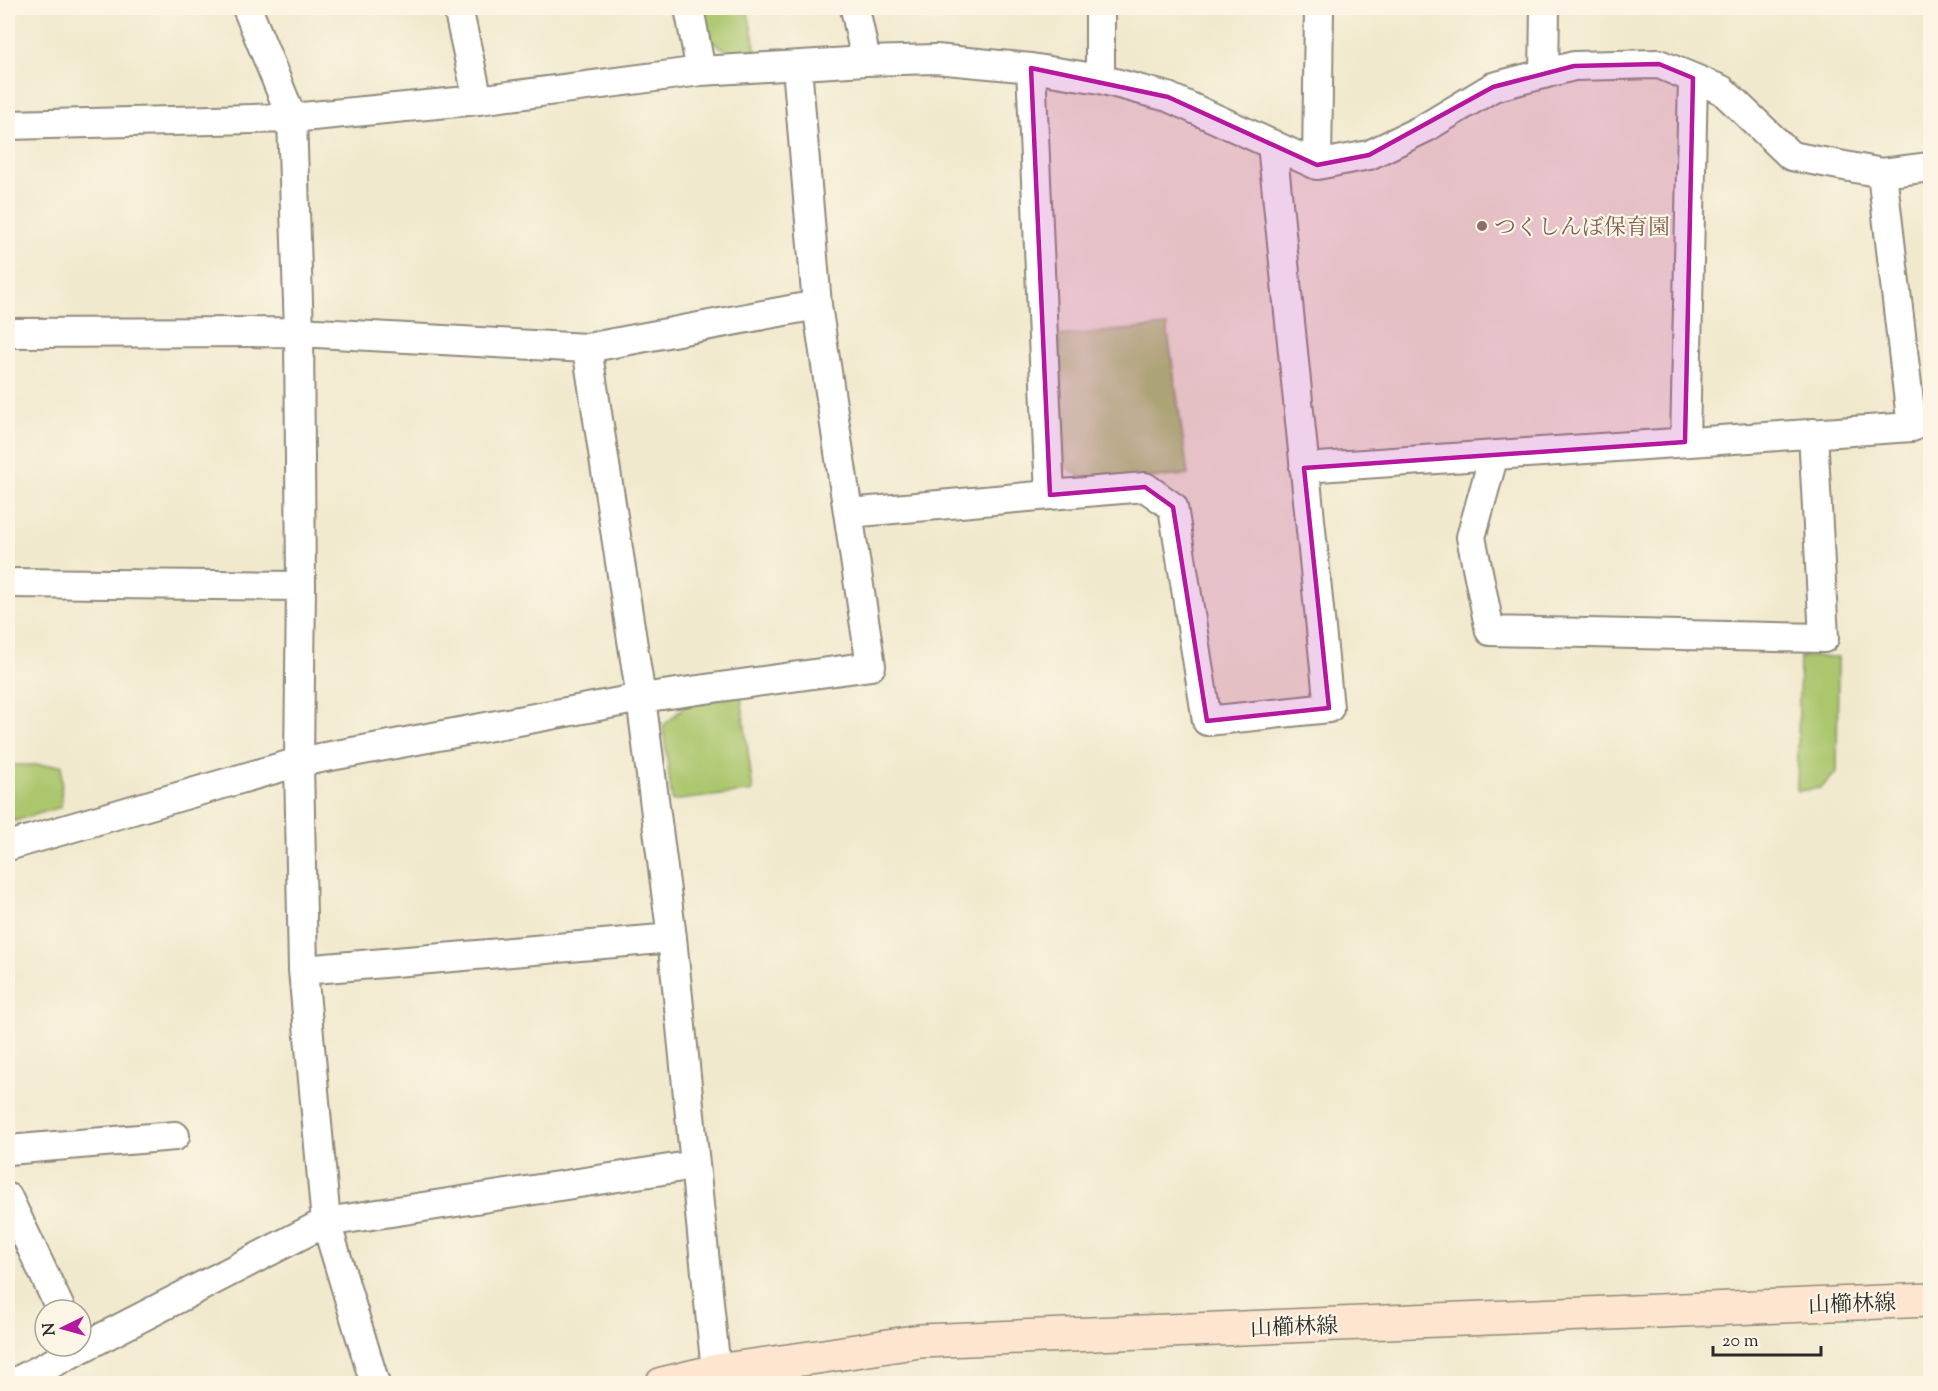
<svg xmlns="http://www.w3.org/2000/svg" width="1938" height="1391" font-family="'Sorts Mill Goudy','Noto Serif JP',serif">
  <style>
    .green { fill: #abc66d; stroke: #6b784c; stroke-width: 1.5 }
    .lines { fill: none; stroke-linecap: round; stroke-linejoin: round }
    .street-casing { stroke: #8e8a7c; stroke-width: 32 }
    .secondary-casing { stroke: #8e8a7c; stroke-width: 36 }
    .street { stroke: #fff; stroke-width: 28 }
    .secondary { stroke: #fde5d0; stroke-width: 33 }
    .marked { fill: #b5179e; fill-opacity: 0.2; stroke: #b5179e; stroke-width: 4.5; stroke-linejoin: round }
    .education-dot { fill: #8d6e63; stroke: #fcf5e5; stroke-width: 2 }
    .labels { text-anchor: middle; stroke-width: 4.5; stroke-linejoin: round; paint-order: stroke }
    .education-label { font-size: 22px; fill: #785e54; stroke: #fcf5e5; text-anchor: start }
    .street-label { font-size: 22px; fill: #2b2b2b; stroke: #fcf5e5 }
  </style>
  <rect width="100%" height="100%" fill="#fcf5e5"/>
  <filter id="ink" filterUnits="userSpaceOnUse"><feTurbulence type="fractalNoise" baseFrequency=".0167" numOctaves="2"/><feDisplacementMap in="SourceGraphic" scale="12" xChannelSelector="R" yChannelSelector="G"/><feConvolveMatrix kernelMatrix="1 2 1 2 8 2 1 2 1" color-interpolation-filters="sRGB"/></filter>
  <filter id="wash" filterUnits="userSpaceOnUse"><feTurbulence type="fractalNoise" baseFrequency=".008" numOctaves="4" result="noise"/><feDisplacementMap in="SourceGraphic" scale="24" xChannelSelector="R" yChannelSelector="G"/><feGaussianBlur stdDeviation="1.35" result="paint"/><feColorMatrix in="noise" values="0 0 0 0 0 0 0 0 0 0 0 0 0 0 0 0 0 1.4 0 .05"/><feComposite in="paint" operator="in"/></filter>
  <g filter="url(#wash)">
    <rect width="100%" height="100%" fill="#f1e9cd"/>
    <path class="green" d="M702,8H747L756,51L733,54L709,40Z
      M1167,326L1188,475L1088,482L1066,467L1059,336Z
      M1800,657H1838L1837,772L1821,788L1797,791Z
      M741,696L753,791L672,801L663,726L686,705Z
      M8,765H62L61,807L8,823Z"/>
  </g>
  <g filter="url(#ink)">
    <g class="lines">
      <defs>
        <path id="street" d="M247,8L292,118L299,332L301,586L299,762L303,970L326,1222L375,1384
          M458,8L478,100
          M689,8L701,71
          M855,8L866,61
          M1100,8V79
          M797,66L817,305
          M1544,74L1545,8
          M8,125L292,118L478,100L701,71L866,61L936,59L1031,68L1100,79L1168,97L1317,165L1369,155L1425,128L1493,87L1574,66L1659,64L1722,90L1791,156L1882,173L1930,167
          M1317,165L1319,8
          M8,333L299,332L587,348L817,305L871,666L641,698L299,762L8,846
          M587,348L641,698L672,938L716,1371
          M1685,442L1693,78
          M1494,455L1471,537L1490,631L1824,638L1813,433
          M1304,468L1912,427L1882,173
          M1050,495L1145,487L1173,507L1207,721L1329,708L1272,144
          M849,513L1050,495L1031,68
          M8,583L301,586
          M303,970L672,938
          M8,1150L175,1136
          M8,1198L61,1310
          M12,1384L326,1222L695,1165"/>
        <path id="secondary" d="M662,1384L716,1371L817,1357L920,1341L1930,1300"/>
      </defs>
      <use href="#street" class="street-casing"/>
      <use href="#secondary" class="secondary-casing"/>
      <use href="#street" class="street"/>
      <use href="#secondary" class="secondary"/>
    </g>
  </g>
  <path class="marked" d="M1659,64L1693,78L1685,442L1304,468L1329,708L1207,721L1173,507L1145,487L1050,495L1031,68L1168,97L1317,165L1369,155L1493,87L1574,66Z"/>
  <circle class="education-dot" cx="1482" cy="226" r="6"/>
  <g class="labels">
    <g class="education-label">
      <text x="1494" y="234">つくしんぼ保育園</text>
    </g>
    <g class="street-label">
      <text transform="translate(1852 1303) rotate(-2)" y="8">山櫛林線</text>
      <text transform="translate(1294 1326) rotate(-2)" y="8">山櫛林線</text>
    </g>
  </g>
  <rect width="1938" height="1391" fill="none" stroke="#fcf5e5" stroke-width="30"/>
  <g transform="translate(63 1328) rotate(265)"><circle r="28" fill="#fcf5e5" stroke="#a8a49b" stroke-width="1.5"/>
  <path d="M0-4.5L10 22L0 15L-10 22Z" fill="#b5179e"/>
  <text y="-9" font-size="16" font-weight="bold" text-anchor="middle" fill="#2b2b2b">N</text>
  </g>
  <path d="M1713 1346v9h108v-9" fill="none" stroke="#2b2b2b" stroke-width="3"/>
  <text x="1722" y="1346" font-size="18" fill="#2b2b2b" stroke="#fcf5e5" stroke-width="4.5" paint-order="stroke">20 m</text>
</svg>
